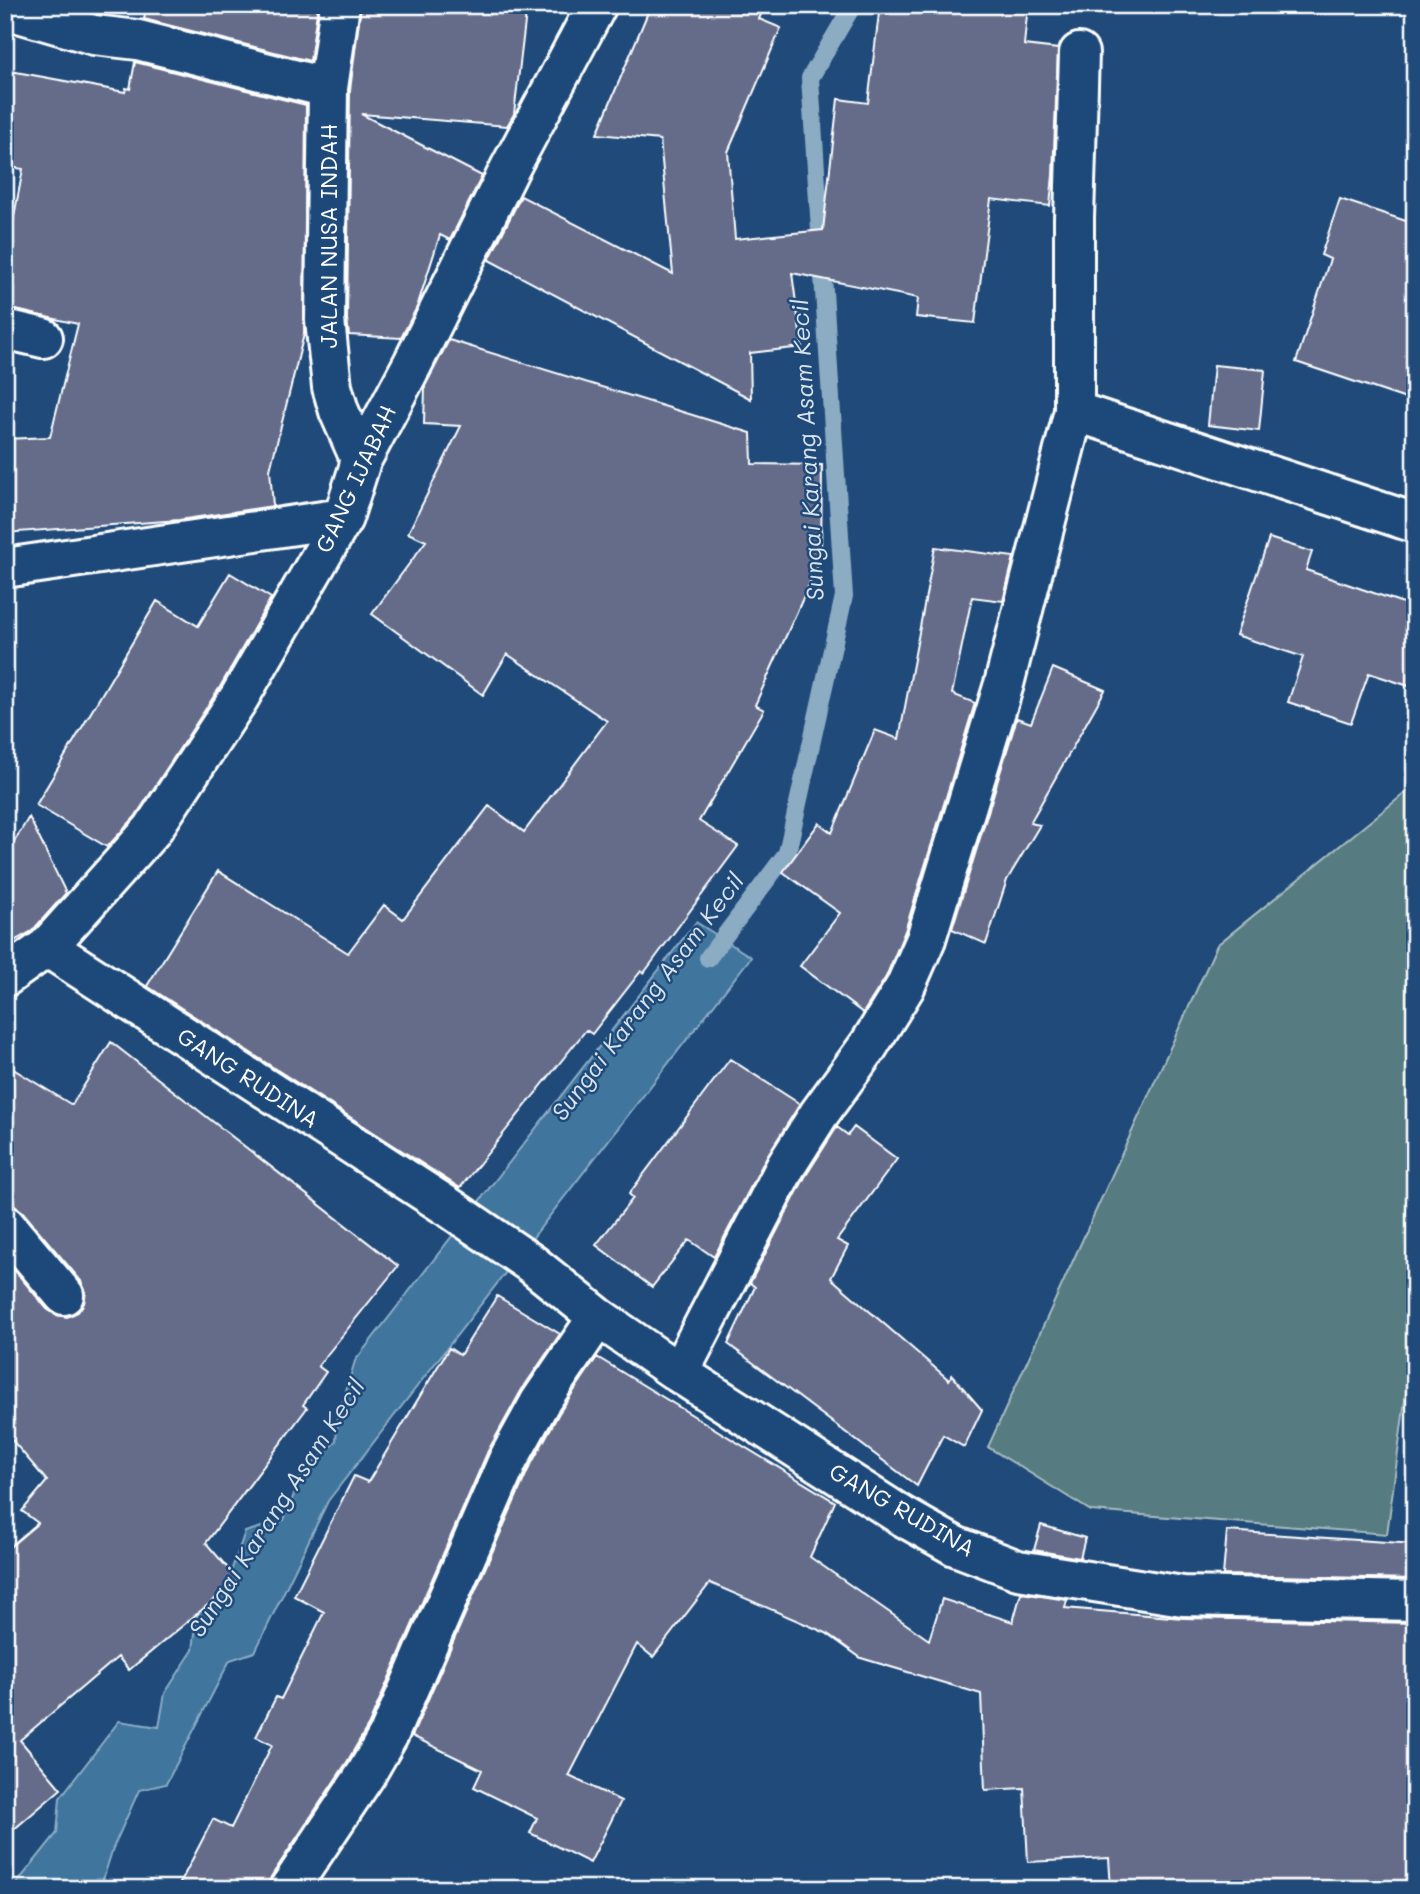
<svg xmlns="http://www.w3.org/2000/svg" width="1420" height="1894" font-family="Mali,sans-serif">
  <style>
    .green { fill: #567b81; stroke: #aabdc0; stroke-width: 2 }
    .water { fill: #40759d; stroke: #8cacc4; stroke-width: 2 }
    .lines { fill: none; stroke-linecap: round; stroke-linejoin: round }
    .stream { stroke: #8cacc4; stroke-width: 18 }
    .building { fill: #656c8a; stroke: #fff; stroke-width: 2 }
    .minor-casing { stroke: #fff; stroke-width: 44 }
    .minor { stroke: #1f4a7a; stroke-width: 38 }
    .labels { text-anchor: middle; stroke-width: 5; stroke-linejoin: round; paint-order: stroke }
    .street-label { font-size: 23px; fill: #fff; stroke: #1f4a7a }
    .water-label { font-size: 24px; font-style: italic; fill: #d9e3eb; stroke: #1f4a7a }
  </style>
  <rect width="100%" height="100%" fill="#1f4a7a"/>
  <filter id="ink" filterUnits="userSpaceOnUse"><feTurbulence type="fractalNoise" baseFrequency=".0143" numOctaves="2"/><feDisplacementMap in="SourceGraphic" scale="14" xChannelSelector="R" yChannelSelector="G"/><feConvolveMatrix kernelMatrix="1 2 1 2 8 2 1 2 1" color-interpolation-filters="sRGB"/></filter>
  <g filter="url(#ink)">
    <path class="green" d="M1415,785V1326L1387,1534L1091,1511L988,1447L1217,945Z"/>
    <path class="water" d="M696,922L751,957L328,1501L255,1652L230,1660L166,1784L139,1790L113,1848L100,1889H12L57,1833L60,1798L119,1721L159,1727L165,1693L193,1650L197,1616L230,1574L245,1532L284,1520L301,1476L336,1441L338,1417L355,1361Z"/>
    <g class="lines">
      <path class="stream" d="M708,958L787,853L844,596L810,78L853,5"/>
    </g>
    <path class="building" d="M147,5H318L310,61L144,19Z
      M361,5H527L514,114L507,126L361,114L482,176L450,240L440,235L417,307L401,338L349,335L347,319L350,90Z
      M651,5H765L759,19L781,28L728,152L735,239L823,230L838,99L868,103L880,5H1028L1024,45L1058,49L1053,175L1050,206L991,199L975,323L916,317L918,298L792,273L802,347L750,353L751,399L489,260L521,196L673,274L660,140L597,134Z
      M135,62L306,105L304,334L270,470L273,506L179,520L5,533V439L50,437L78,324L5,308V264L23,169L5,166V70L125,92L126,88L130,89Z
      M1340,199L1415,224V402L1296,362L1330,259L1321,255Z
      M449,340L751,433L752,464L822,465L821,558L755,705L764,710L699,821L738,846L644,973L641,971L592,1034L586,1030L460,1188L147,986L218,871L348,953L384,905L403,919L489,806L524,832L607,721L507,654L483,695L372,614L426,541L408,533L461,426L424,424L425,386Z
      M1214,365L1265,370L1259,431L1208,425Z
      M1269,538L1312,552L1306,570L1415,607V688L1369,673L1351,723L1288,702L1303,657L1236,635Z
      M935,547L1014,557L1003,601L972,597L952,694L975,703L905,931L886,977L863,1013L800,966L840,913L783,872L819,823L832,833L875,730L899,739Z
      M230,573L271,598L220,687L135,817L107,847L36,805L157,601L198,626Z
      M1053,668L1105,690L1030,823L1040,825L1007,880L986,944L952,929L1017,718L1031,723Z
      M29,817L66,893L32,931L5,946V857Z
      M111,1042L398,1266L318,1366L326,1372L303,1405L307,1408L206,1543L238,1580L129,1670L118,1657L20,1740L61,1789L5,1837V1551L38,1523L22,1511L47,1481L5,1432V1259L47,1309L56,1315L67,1317L78,1312L84,1303L86,1292L81,1281L22,1211L13,1205L5,1204V1064L72,1105Z
      M730,1059L800,1104L767,1156L714,1257L689,1240L652,1287L596,1245L633,1198L629,1194Z
      M837,1127L848,1135L854,1127L897,1159L837,1240L848,1246L831,1278L949,1380L952,1375L982,1410L964,1447L943,1435L917,1486L728,1344L755,1287L750,1283L805,1177Z
      M497,1296L560,1334L521,1391L488,1451L369,1724L347,1762L271,1877L267,1889H177L213,1819L231,1828L272,1745L256,1737L276,1697L281,1699L324,1612L294,1596L354,1476L368,1482L449,1348L460,1355Z
      M597,1357L835,1502L810,1557L929,1640L942,1599L1013,1622L1021,1593L1067,1600L1065,1608L1183,1618L1415,1623V1876H1406L1407,1889H1111L1109,1858L1028,1862L1024,1788L985,1790L981,1694L861,1658L826,1633L710,1583L653,1657L637,1644L569,1776L621,1801L590,1863L530,1833L537,1818L474,1787L482,1770L412,1736L528,1470L559,1413Z
      M1041,1525L1085,1538L1080,1558L1034,1550Z
      M1227,1531L1415,1544V1579L1223,1575Z"/>
    <g class="lines">
      <defs>
        <path id="minor" d="M340,5L328,88L325,320L332,387L339,411L361,461
          M5,9L94,35L138,40L328,88
          M5,329L43,338
          M1074,411V218L1079,53
          M5,568L343,518
          M47,947L450,1208L532,1264L598,1317L679,1373L902,1516L955,1546L1018,1570L1183,1596L1415,1601
          M5,977L47,947L152,830L239,698L343,518L361,461L413,363L510,168L597,5
          M5,1225L64,1295
          M679,1373L786,1166L819,1114L869,1045L905,987L926,939L1004,684L1074,411L1415,523
          M289,1889L366,1774L389,1734L508,1460L540,1402L598,1317"/>
      </defs>
      <use href="#minor" class="minor-casing"/>
      <use href="#minor" class="minor"/>
    </g>
  </g>
  <g class="labels">
    <g class="street-label">
      <text transform="translate(329 236) rotate(-90)" y="8">JALAN NUSA INDAH</text>
      <text transform="translate(356 479) rotate(-65)" y="8">GANG IJABAH</text>
      <text transform="translate(248 1078) rotate(33)" y="8">GANG RUDINA</text>
      <text transform="translate(902 1510) rotate(30)" y="8">GANG RUDINA</text>
    </g>
    <g class="water-label">
      <text transform="translate(808 450) rotate(-93)" y="8">Sungai Karang Asam Kecil</text>
      <text transform="translate(648 997) rotate(-53)" y="8">Sungai Karang Asam Kecil</text>
      <text transform="translate(277 1508) rotate(-57)" y="8">Sungai Karang Asam Kecil</text>
    </g>
  </g>
  <rect width="1420" height="1894" fill="none" stroke="#1f4a7a" stroke-width="28"/>
  <rect x="14" y="14" width="1392" height="1866" fill="none" stroke="#fff" stroke-width="2.5" filter="url(#ink)"/>
</svg>
